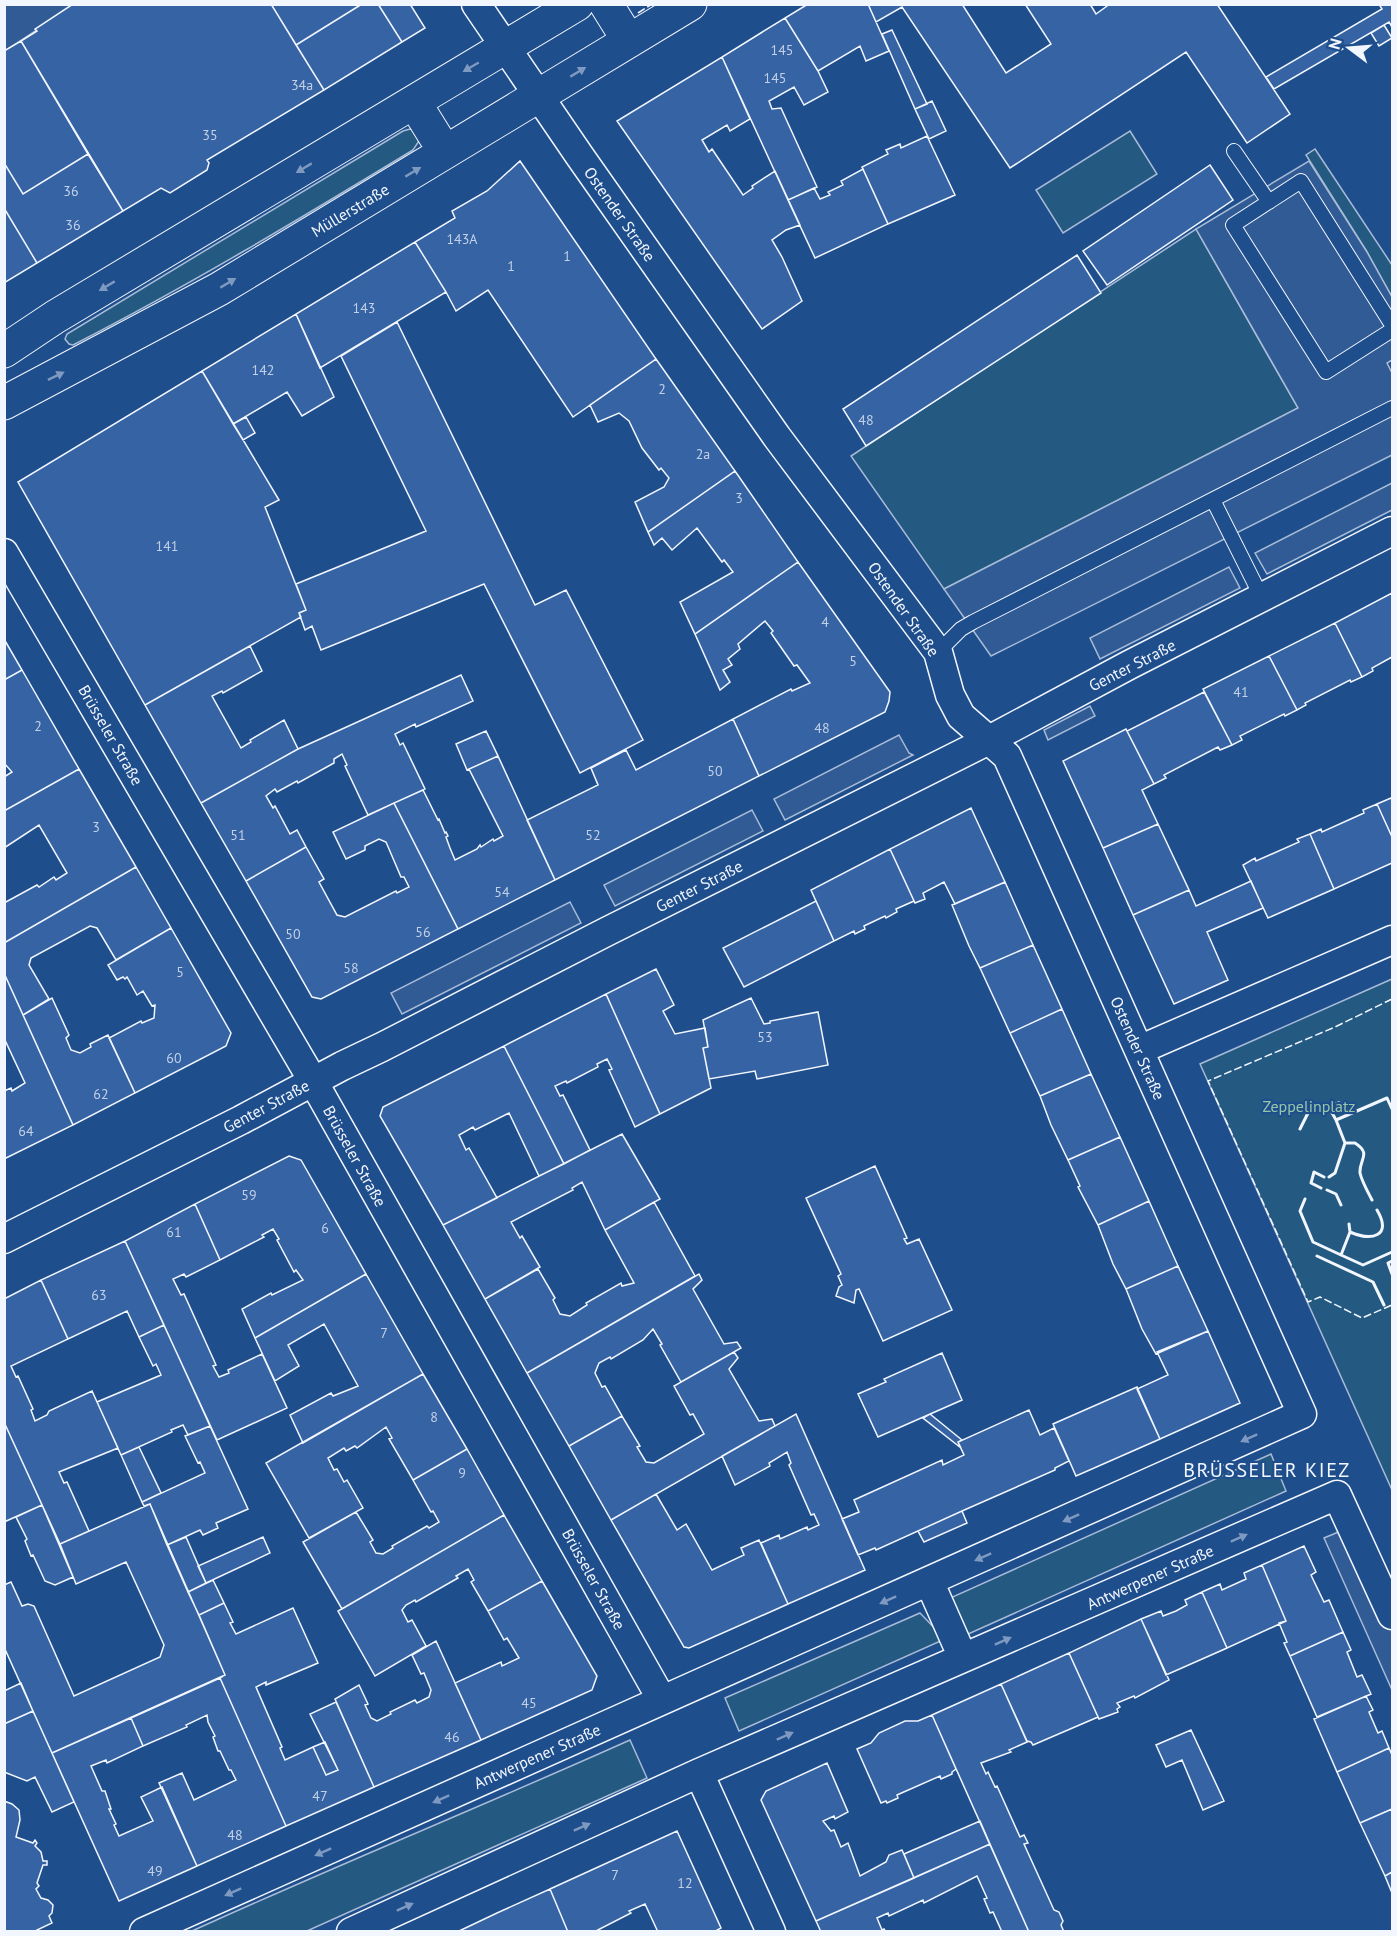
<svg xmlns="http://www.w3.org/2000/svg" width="1397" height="1936" font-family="'PT Sans',sans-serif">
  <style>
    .green { fill: #245a82; stroke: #a8bbd7; stroke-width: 1.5 }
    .parking { fill: #305b95; stroke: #a8bbd7; stroke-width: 1.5 }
    .building { fill: #3563a3; stroke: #f2f6ff; stroke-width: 1.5 }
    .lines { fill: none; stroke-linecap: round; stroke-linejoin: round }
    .service-casing { stroke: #f2f6ff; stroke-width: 16 }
    .minor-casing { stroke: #f2f6ff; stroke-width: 31 }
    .primary-casing { stroke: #f2f6ff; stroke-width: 35 }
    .service { stroke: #1f4e8c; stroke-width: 14 }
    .minor { stroke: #1f4e8c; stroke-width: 28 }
    .primary { stroke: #1f4e8c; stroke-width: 33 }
    .fence { stroke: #f2f6ff; stroke-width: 1.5; stroke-dasharray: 8 3; stroke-linecap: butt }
    .wall { stroke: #f2f6ff; stroke-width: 3 }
    .oneway { fill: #7e9ac0 }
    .labels { text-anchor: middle; stroke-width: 4.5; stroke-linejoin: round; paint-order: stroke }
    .number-label { font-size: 14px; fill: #c3d1e8 }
    .street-label { font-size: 16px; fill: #f2f6ff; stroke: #1f4e8c }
    .park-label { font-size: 16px; fill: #97c8a6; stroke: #1f4e8c }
    .quarter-label { font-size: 20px; letter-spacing: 1.5px; fill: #f2f6ff; stroke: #1f4e8c }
  </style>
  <rect width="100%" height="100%" fill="#1f4e8c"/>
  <path class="green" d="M410,129L413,130L419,141L413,150C301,218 190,285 73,345L69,344L65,339L67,334L403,131Z
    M1130,131L1157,174L1063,233L1036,190Z
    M1315,149L1392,265V297L1367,252L1306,155Z
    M1196,229L1298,408L944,589L851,456Z
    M1392,979V1490L1200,1064Z
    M1271,1454L1286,1491L966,1635L948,1599Z
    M920,1613L945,1639L739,1731L725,1698Z
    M630,1740L647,1778L307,1931H192C337,1865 485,1805 630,1740Z"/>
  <path class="parking" d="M5,5H75L5,51Z
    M1309,161L1367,252L1392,297V360L1387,363L1392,373V455L991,656L944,589L1298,408L1196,229Z
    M1392,483V510L1267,574L1255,553Z
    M1229,567L1240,588L1100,659L1090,638Z
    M1090,706L1095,716L1048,740L1044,730Z
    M899,735L909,753L913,755L785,820L774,799Z
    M752,810L763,831L615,906L604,885Z
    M570,902L581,923L402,1014L391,993Z
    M1348,1528L1392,1629V1690L1324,1538Z"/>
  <path class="building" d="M73,4H271L324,90L207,160L209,163L207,170L170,193L161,188L123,211L21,41L37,31L35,29Z
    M271,4H362L296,45Z
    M362,4H378L402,42L324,90L296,45Z
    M378,4H410L425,28L402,42Z
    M808,4H868L889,51L866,61L860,46L818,71L785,18Z
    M868,4H962L1006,73L1051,44L1025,4H1090L1096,14L1110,4H1217L1290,114L1247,143L1186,52L1010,168L902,7L876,22Z
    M1379,4H1392V27L1389,22L1274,89L1266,77L1382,9Z
    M785,18L818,71L828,92L804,105L794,87L769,101L772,109L781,108L817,187L788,200L722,57Z
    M1384,25L1392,38L1379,46L1371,33Z
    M892,30L927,104L915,109L882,34Z
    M21,41L88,154L23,194L6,166L4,167V51Z
    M722,57L750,119L730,131L727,125L702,140L709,152L712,149L743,195L753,188L752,186L775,171L800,225L786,230L772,240L782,257L802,301L762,329L617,121Z
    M932,101L946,131L929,139L915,109Z
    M927,136L955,195L888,224L862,167L888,154L886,150L900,144L901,148Z
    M88,154L123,211L37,263L4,208V167L6,166L23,194Z
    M520,161L656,359L573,417L488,290L456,311L446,292L415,242L455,218L452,211L487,191Z
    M1210,165L1233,200L1107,285L1083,251Z
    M863,169L888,224L815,258L788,200L814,188L820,199L830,195L828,192L843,185L841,181Z
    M4,208L37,263L4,283Z
    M415,242L446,292L320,368L296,314Z
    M1077,255L1101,293L866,446L843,409Z
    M296,314L334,397L302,416L287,392L233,424L202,371Z
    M397,322L535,605L566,590L643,740L580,773L484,584L321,650L312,626L305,630L299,613L306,610L296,584L426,531L341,356Z
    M656,359L735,471L648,532L635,502L664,487L669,478L661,468L659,470L642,448L629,421L619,413L598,422L590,405Z
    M202,371L279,500L265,507L306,610L299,613L301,617L145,705L18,482Z
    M246,417L255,433L243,440L233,424Z
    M735,471L798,562L695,634L680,602L733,572L724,560L722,562L697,528L672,550L662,538L654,545L648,532Z
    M798,562L890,692L889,701L885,712L759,776L733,719L791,689L792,691L810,683L797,665L794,666L771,633L773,631L765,621L738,644L740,649L728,659L732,665L723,670L730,682L720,690L695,634Z
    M1392,593V657L1372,668L1373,671L1362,677L1335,623Z
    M1335,623L1362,677L1351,682L1350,680L1305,703L1306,705L1297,710L1269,656Z
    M4,639L22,670L4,680Z
    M250,646L262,671L223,693L222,691L212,696L241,748L251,742L250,740L284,720L298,749L201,803L145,705Z
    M1269,656L1297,710L1285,716L1284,714L1240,736L1242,740L1232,745L1203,689Z
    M22,670L79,769L4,811V777L12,772L4,763V680Z
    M461,675L473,701L416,727L415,724L395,734L400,745L403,743L425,789L368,815L345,766L347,765L342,754L334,759V763L298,783L297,781L277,792L275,789L266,796L273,808L275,806L290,834L297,830L306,847L246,881L201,803L298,749Z
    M1204,692L1232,745L1220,750L1218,747L1164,775L1166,778L1154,784L1127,731Z
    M733,719L759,776L555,880L527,820L598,785L591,768L626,750L636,770Z
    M1126,729L1154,784L1142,790L1158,824L1103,848L1063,761Z
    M486,731L498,756L467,770L456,744Z
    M498,756L555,880L458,929L394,803L423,790L438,820L439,819L445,833L446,832L448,836L446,837L450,848L455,860L477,849L480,845L481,847L493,839L494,841L503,836L469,769Z
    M79,769L136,867L4,943V903L37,885L39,887L54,877L56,880L67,873L39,825L4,848V811Z
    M1391,798L1392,800V837L1377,804Z
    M394,803L458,929L321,999L312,997L246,881L306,847L324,879L319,882L337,915L345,917L396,891L397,893L409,887L404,877H401L386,842L379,839L365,846V850L346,859L333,832Z
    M1377,804L1392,837V863L1334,889L1310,834L1321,829L1322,832L1364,813L1363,810Z
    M971,808L1005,882L955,904L944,882L923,893L925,899L915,903L890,849Z
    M1158,824L1189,890L1133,915L1103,848Z
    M1310,834L1334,889L1268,918L1243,865L1255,858L1256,861L1299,842L1297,839Z
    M890,849L914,901L896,909L897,912L886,918L885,916L864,926L865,929L855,934L854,931L834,941L811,890Z
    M136,867L171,928L116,960L97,928L90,926L31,958L29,965L49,999L23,1015L4,973V943Z
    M1251,881L1263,908L1207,932L1228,980L1174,1004L1133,915L1189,890L1196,906Z
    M1005,882L1033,945L980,968L969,946L952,905Z
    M816,901L834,941L744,987L723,948Z
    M171,928L231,1033L226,1046L135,1093L109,1038L141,1021L142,1023L154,1018L155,1005L152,1006L143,991L137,995L127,977L125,979L123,977L117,980L108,965Z
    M1033,945L1062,1009L1010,1033L980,968Z
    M656,969L674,1005L663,1011L675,1034L705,1028L708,1047L703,1048L711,1088L660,1114L606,994Z
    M4,973L73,1125L4,1159V1091L11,1088L12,1091L25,1083L4,1038Z
    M606,994L660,1114L635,1127L609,1070L612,1069L607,1059L597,1064L598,1067L567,1083L566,1081L555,1086L560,1096L563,1095L590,1150L564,1164L504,1046Z
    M52,998L69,1035L66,1038L71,1050L80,1053L91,1047L90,1044L108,1035L135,1093L73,1125L23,1015Z
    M751,998L764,1024L770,1023V1021L818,1012L828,1065L757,1079L755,1071L709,1079L703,1048L708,1047L703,1020Z
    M1062,1009L1091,1074L1040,1096L1010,1033Z
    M504,1046L564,1164L539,1176L509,1113L475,1130L473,1127L459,1135L466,1150L469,1148L497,1198L443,1225L380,1116L383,1107Z
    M1091,1074L1120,1137L1068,1160L1051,1125L1040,1096Z
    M1339,1102L1340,1104L1345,1102L1348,1109L1338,1113L1334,1104Z
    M622,1134L660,1199L605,1230L582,1182L572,1188L573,1190L511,1222L520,1238L522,1236L540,1267L485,1299L443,1225Z
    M1120,1137L1149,1201L1098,1225L1078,1187L1080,1186L1068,1160Z
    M289,1156L301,1160L366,1274L255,1338L242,1309L271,1293L272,1295L303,1280L296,1270L294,1272L277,1240L279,1239L273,1229L262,1235L264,1237L220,1260L195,1204Z
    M875,1166L907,1238L904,1239L907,1244L919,1239L952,1310L883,1341L859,1289L856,1290L854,1303L836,1296L839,1287L842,1285L838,1276L841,1274L806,1198Z
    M1149,1201L1178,1266L1126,1289L1113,1264L1098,1225Z
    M654,1202L695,1276L527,1373L485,1299L538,1269L555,1298L553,1300L560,1314L570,1316L587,1305L586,1303L621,1283L622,1286L634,1283L605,1230Z
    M195,1204L220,1260L186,1277L184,1274L173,1279L181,1295L184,1294L216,1365L213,1366L219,1377L229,1373L228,1370L262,1354L287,1408L217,1440L125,1241Z
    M125,1241L164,1325L139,1337L127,1311L68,1339L41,1280Z
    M1178,1266L1208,1331L1156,1354L1142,1329L1126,1289Z
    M366,1274L423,1374L303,1443L290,1415L331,1393L333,1396L358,1386L324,1324L288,1345L299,1366L275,1381L255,1338Z
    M699,1274L702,1280L693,1289L724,1344L737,1342L741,1348L681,1382L660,1345L662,1344L653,1329L643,1340L611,1359L610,1357L599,1363L595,1373L602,1387L605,1386L622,1416L569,1446L527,1373Z
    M41,1280L68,1339L11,1366L16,1377L18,1376L33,1409L31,1410L35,1421L47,1415L49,1411L92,1391L118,1448L59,1472L64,1483L67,1482L89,1531L60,1544L4,1422V1299Z
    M164,1325L210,1426L188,1435L183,1425L171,1430L172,1432L121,1455L97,1402L161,1375L156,1364L153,1366L139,1337Z
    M1208,1331L1240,1403L1160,1439L1137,1389L1168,1375L1157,1352Z
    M734,1352L738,1358L729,1369L759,1421L772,1419L775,1426L611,1520L569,1446L622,1416L640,1446L637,1447L646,1462L654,1463L704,1434L693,1414L690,1415L674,1386Z
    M942,1353L962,1400L878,1437L858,1394L886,1382L884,1379Z
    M423,1374L467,1449L413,1480L389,1439L392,1438L386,1427L357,1448L355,1446L346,1451L344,1448L328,1458L334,1470L337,1469L344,1482L347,1480L363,1508L309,1538L266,1463Z
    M1137,1387L1160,1439L1076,1476L1053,1424Z
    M1029,1410L1040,1435L1054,1428L1069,1461L1055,1468V1470L962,1511L876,1550L875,1548L858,1555L842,1519L859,1512L854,1500L942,1460L943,1465L964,1455L958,1442Z
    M796,1414L865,1570L788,1604L761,1543L779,1535L780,1539L807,1527L808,1530L819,1525L814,1514L811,1515L789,1465L791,1463L787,1452L769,1463L770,1466L735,1485L722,1456Z
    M930,1414L962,1440L958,1442L961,1448L923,1418Z
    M4,1422L42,1505L4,1522Z
    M210,1426L248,1509L216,1523L218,1528L203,1535L200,1530L167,1545L150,1504L144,1506L142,1502L205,1473L200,1462L198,1463L185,1436Z
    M139,1447L161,1493L142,1502L121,1455Z
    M467,1449L504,1515L342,1609L303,1542L356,1512L373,1540L370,1542L376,1553L383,1554L393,1548L392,1546L427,1526L429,1528L439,1522L433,1511L431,1512L413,1480Z
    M656,1494L677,1530L686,1524L712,1570L744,1555L741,1548L759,1540L788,1604L689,1648L684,1647L611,1520Z
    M150,1504L225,1675L52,1753L4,1647V1585L11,1582L22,1606L28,1604L34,1606L74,1696L160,1657L164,1645L126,1562L76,1584L60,1544Z
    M42,1505L73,1577L55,1585L45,1581L33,1555L31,1556L25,1541L27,1539L16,1517Z
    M962,1511L967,1523L924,1542L918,1531Z
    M504,1515L542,1581L488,1611L471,1582L474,1580L468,1569L456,1576L458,1578L416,1602L415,1600L406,1605L402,1610L408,1622L412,1620L426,1646L375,1676L338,1611Z
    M186,1537L206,1583L188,1592L167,1545Z
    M263,1537L270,1553L206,1583L198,1566Z
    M1304,1546L1316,1572L1311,1575L1324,1602L1329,1600L1343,1632L1290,1656L1284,1643L1287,1642L1279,1623L1286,1621L1262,1565Z
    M1262,1565L1286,1621L1227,1648L1202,1592L1220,1584L1222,1590L1246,1579L1244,1573Z
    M213,1580L224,1603L199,1615L188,1592Z
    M542,1581L597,1676L592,1690L481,1740L455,1683L501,1662L502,1666L519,1658L507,1638L504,1640L488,1611Z
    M1202,1592L1227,1648L1166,1675L1141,1619L1161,1611L1163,1616L1176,1611L1187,1605L1185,1600Z
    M224,1603L233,1622L230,1623L236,1634L293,1608L318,1663L266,1685V1682L256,1687L282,1747L280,1748L285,1760L313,1747L326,1775L338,1770L310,1714L336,1702L374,1787L286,1826L220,1678L225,1675L199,1615Z
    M1141,1619L1169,1680L1135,1698L1134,1696L1117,1703L1120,1707L1117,1709L1118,1712L1099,1719L1069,1653Z
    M1343,1632L1351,1650L1347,1652L1357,1677L1362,1675L1371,1694L1317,1717L1290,1656Z
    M436,1641L481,1740L374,1787L335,1699L359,1685L368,1704L365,1705L371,1718L377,1721L391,1714L390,1712L415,1700L417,1703L429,1697L431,1690L424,1673L421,1674L412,1655Z
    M1069,1653L1098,1717L1033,1745L1031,1742L1027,1741L1001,1684Z
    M220,1678L286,1826L197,1866L159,1783L182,1773L194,1800L236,1780L231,1770H229L220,1751H218L213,1737L215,1736L208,1722L207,1715L186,1725L187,1727L143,1746L131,1718Z
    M21,1683L33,1711L4,1724V1691Z
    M1001,1684L1027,1742L1009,1750L1011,1752L981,1763L986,1774L988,1772L995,1787L997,1786L1020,1837L1024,1835L1028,1843L1024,1844L1054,1910L1059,1912L1063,1921L1061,1925L1064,1932H1029L932,1715Z
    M1366,1696L1373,1710L1369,1712L1378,1733L1382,1731L1389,1748L1337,1772L1314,1719Z
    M33,1711L74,1802L52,1812L35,1777L27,1781L4,1772V1724Z
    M932,1715L956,1769L952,1772V1774L941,1779L940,1776L897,1795L898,1798L887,1803L886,1801L881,1803L857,1749L871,1743L879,1733L905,1721H918Z
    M131,1718L143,1746L107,1763L106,1760L91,1766L102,1791H105L111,1809H109L116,1824L114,1825L119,1836L153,1821L141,1797L162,1787L197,1866L119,1901L52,1753Z
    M1191,1730L1224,1801L1203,1810L1182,1760L1166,1767L1156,1745Z
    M325,1742L338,1770L326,1775L313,1747Z
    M1389,1748L1392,1755V1809L1360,1823L1337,1772Z
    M827,1763L848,1812L835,1819L834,1816L823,1821L831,1831L834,1830L841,1847L848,1843L860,1876L886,1862L889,1855L902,1850L914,1878L816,1921L761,1800L766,1791Z
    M4,1801L12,1804L19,1810L20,1820L16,1837L33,1843L35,1840L37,1843L35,1846L41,1852L43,1861H47V1865H43L37,1883L39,1886L36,1889L41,1898L48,1900L53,1905L52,1913L49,1916L52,1923L33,1932H4Z
    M1392,1809V1872L1385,1876L1360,1823Z
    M980,1821L990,1844L914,1878L904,1854Z
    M677,1831L721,1928L714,1932H658L645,1904L629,1911L631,1913L594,1932H568L550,1889Z
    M990,1844L1029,1932H1002L993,1912L990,1913L984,1899L987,1898L977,1876L924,1903L923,1900L889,1916L888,1913L877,1918L882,1930L884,1929L886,1932H821L816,1921Z
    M1392,1872V1893L1385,1876Z
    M550,1889L568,1932H457L497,1913Z"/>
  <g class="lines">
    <defs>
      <path id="service" d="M1234,151L1269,202
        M1392,325L1301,181L1233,225L1326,372L1392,330
        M1213,500L1262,598
        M938,652L961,629L973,622L1392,408"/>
      <path id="minor" d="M4,553L313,1081L662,1700
        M1139,1050L1392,940
        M4,1239L241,1120L342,1066L382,1047L606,932L989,740L1129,665L1392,531
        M929,1581L963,1658
        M699,1773L771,1932
        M144,1932L1302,1414L1007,756L961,716L950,695L938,652L777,437L579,155L476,4
        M351,1932L699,1773L1337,1495L1392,1615"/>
      <path id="primary" d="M606,4L629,41
        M414,102L445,152
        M4,351L55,317L577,4
        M4,403L219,289L690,4"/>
    </defs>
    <use href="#service" class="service-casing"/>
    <use href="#minor" class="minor-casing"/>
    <use href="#primary" class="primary-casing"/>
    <use href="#service" class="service"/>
    <use href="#minor" class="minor"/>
    <use href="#primary" class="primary"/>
    <path class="fence" d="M638,13L652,4
      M1392,999L1335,1027L1208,1081L1308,1302L1320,1297L1362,1318L1392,1305"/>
    <path class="wall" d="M1336,1120L1345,1143
      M1300,1129L1309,1111L1321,1107L1331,1111L1336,1120L1387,1098L1392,1109
      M1329,1177L1335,1173L1345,1143H1355C1372,1154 1359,1159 1360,1173C1362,1182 1368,1192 1372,1200
      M1321,1188L1311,1183L1314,1172L1324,1177
      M1327,1190L1336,1194L1341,1205
      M1305,1199L1300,1211L1313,1242L1341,1255L1350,1232L1349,1224
      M1350,1232C1371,1241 1393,1237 1377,1210
      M1341,1255L1363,1265L1392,1252
      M1317,1256L1373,1282L1384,1305
      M1392,1261L1388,1263L1392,1274"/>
  </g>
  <defs><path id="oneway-solid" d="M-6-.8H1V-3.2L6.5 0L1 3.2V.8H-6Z" transform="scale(1.5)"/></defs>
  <g class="oneway">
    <use href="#oneway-solid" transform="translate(471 67) rotate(150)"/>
    <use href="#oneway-solid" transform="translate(578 72) rotate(-31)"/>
    <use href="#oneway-solid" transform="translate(304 168) rotate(149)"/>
    <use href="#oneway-solid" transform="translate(413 172) rotate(-31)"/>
    <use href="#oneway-solid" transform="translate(228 283) rotate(-31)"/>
    <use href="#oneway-solid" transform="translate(107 286) rotate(149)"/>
    <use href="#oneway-solid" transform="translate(56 376) rotate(-26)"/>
    <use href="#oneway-solid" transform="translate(1249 1438) rotate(156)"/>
    <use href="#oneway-solid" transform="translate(1071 1518) rotate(156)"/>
    <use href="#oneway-solid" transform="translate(1239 1538) rotate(-24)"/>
    <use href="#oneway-solid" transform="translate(983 1557) rotate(156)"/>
    <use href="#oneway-solid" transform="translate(888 1600) rotate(156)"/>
    <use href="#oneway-solid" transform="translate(1003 1641) rotate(-24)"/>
    <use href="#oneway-solid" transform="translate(785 1736) rotate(-24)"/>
    <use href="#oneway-solid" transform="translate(441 1799) rotate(156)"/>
    <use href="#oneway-solid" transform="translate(582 1827) rotate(-24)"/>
    <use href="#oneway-solid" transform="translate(323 1852) rotate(156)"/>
    <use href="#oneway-solid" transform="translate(233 1892) rotate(156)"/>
    <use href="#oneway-solid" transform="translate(405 1907) rotate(-24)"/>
  </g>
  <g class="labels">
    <g class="number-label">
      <text x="782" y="55">145</text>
      <text x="775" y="83">145</text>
      <text x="302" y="90">34a</text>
      <text x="210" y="140">35</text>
      <text x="71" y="196">36</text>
      <text x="73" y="230">36</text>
      <text x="462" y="244">143A</text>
      <text x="567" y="261">1</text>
      <text x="511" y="271">1</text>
      <text x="364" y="313">143</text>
      <text x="263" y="375">142</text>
      <text x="662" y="394">2</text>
      <text x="866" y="425">48</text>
      <text x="703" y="459">2a</text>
      <text x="739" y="503">3</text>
      <text x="167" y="551">141</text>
      <text x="825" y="627">4</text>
      <text x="853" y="666">5</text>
      <text x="1241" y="697">41</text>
      <text x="38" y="731">2</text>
      <text x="822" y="733">48</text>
      <text x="715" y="776">50</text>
      <text x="96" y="832">3</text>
      <text x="238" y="840">51</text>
      <text x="593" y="840">52</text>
      <text x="502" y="897">54</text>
      <text x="423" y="937">56</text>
      <text x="293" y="939">50</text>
      <text x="351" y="973">58</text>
      <text x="180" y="977">5</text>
      <text x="765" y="1042">53</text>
      <text x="174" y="1063">60</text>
      <text x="101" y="1099">62</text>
      <text x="26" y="1136">64</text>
      <text x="249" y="1200">59</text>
      <text x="325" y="1233">6</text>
      <text x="174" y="1237">61</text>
      <text x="99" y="1300">63</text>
      <text x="384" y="1338">7</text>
      <text x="434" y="1422">8</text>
      <text x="462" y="1478">9</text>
      <text x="529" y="1708">45</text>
      <text x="452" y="1742">46</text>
      <text x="320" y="1801">47</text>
      <text x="235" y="1840">48</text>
      <text x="155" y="1876">49</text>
      <text x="615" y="1880">7</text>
      <text x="685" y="1888">12</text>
    </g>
    <g class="street-label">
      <text transform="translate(350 210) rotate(-31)" y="6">Müllerstraße</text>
      <text transform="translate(620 214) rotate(55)" y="6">Ostender Straße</text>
      <text transform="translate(904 609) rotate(55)" y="6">Ostender Straße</text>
      <text transform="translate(1132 665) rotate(-27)" y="6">Genter Straße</text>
      <text transform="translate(111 735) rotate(60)" y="6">Brüsseler Straße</text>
      <text transform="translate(699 886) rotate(-27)" y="6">Genter Straße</text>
      <text transform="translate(1138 1048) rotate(66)" y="6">Ostender Straße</text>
      <text transform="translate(266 1106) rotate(-28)" y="6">Genter Straße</text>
      <text transform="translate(355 1156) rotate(61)" y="6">Brüsseler Straße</text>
      <text transform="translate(1150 1577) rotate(-24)" y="6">Antwerpener Straße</text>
      <text transform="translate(594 1579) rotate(61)" y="6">Brüsseler Straße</text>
      <text transform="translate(537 1756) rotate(-24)" y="6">Antwerpener Straße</text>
    </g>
    <g class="park-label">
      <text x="1309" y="1112">Zeppelinplatz</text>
    </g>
    <g class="quarter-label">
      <text x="1267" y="1477">BRÜSSELER KIEZ</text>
    </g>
  </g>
  <rect width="1397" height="1936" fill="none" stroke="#f2f6ff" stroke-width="12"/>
  <g transform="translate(1349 48) rotate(286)" stroke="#1f4e8c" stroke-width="4.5" paint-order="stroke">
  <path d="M0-4.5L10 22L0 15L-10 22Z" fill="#f2f6ff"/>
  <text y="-9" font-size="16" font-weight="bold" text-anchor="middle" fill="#f2f6ff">N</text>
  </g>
</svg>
